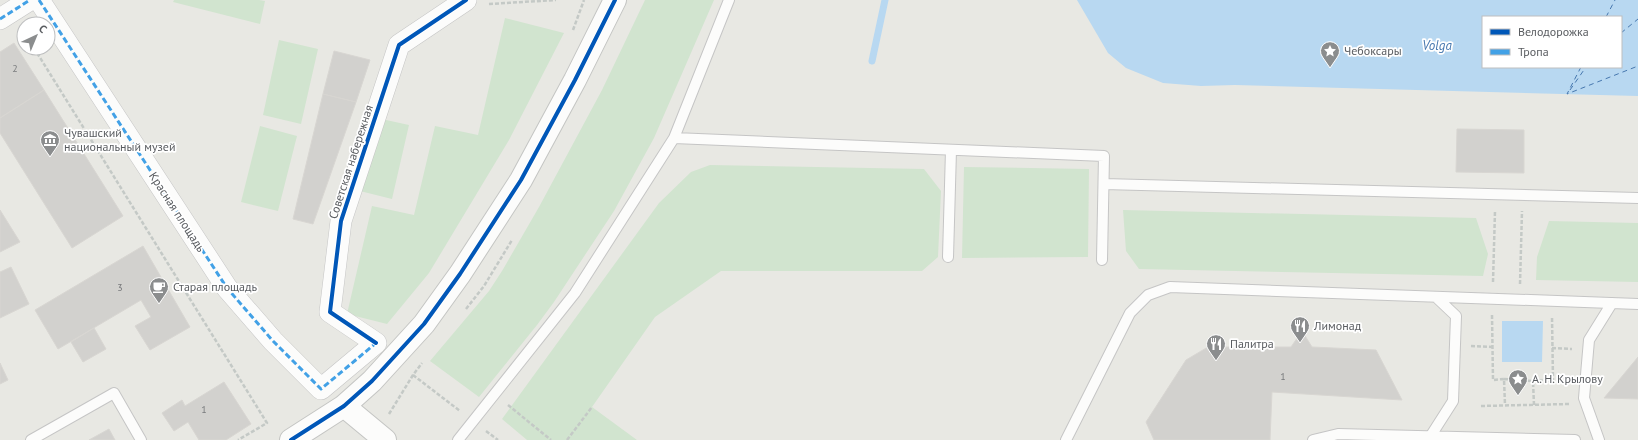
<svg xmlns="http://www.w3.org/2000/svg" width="1638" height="440" font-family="'PT Sans',sans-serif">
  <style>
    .green { fill: #d1e4cf }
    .water { fill: #b8d8f1; fill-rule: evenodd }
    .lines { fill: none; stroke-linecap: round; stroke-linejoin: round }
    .stream { stroke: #b8d8f1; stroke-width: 7 }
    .ferry { stroke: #4778af; stroke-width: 1; stroke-dasharray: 5 4; stroke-linecap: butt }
    .building { fill: #d2d1ce; stroke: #d8d6d2 }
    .lane-casing { stroke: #c5c5c5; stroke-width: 12 }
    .street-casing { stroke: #c5c5c5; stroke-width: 22 }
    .secondary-casing { stroke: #c4c5c3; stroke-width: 24 }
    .path { stroke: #c4c9c6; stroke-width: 2.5; stroke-dasharray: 4 2; stroke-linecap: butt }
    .lane { stroke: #fcfcfb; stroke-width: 10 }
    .street { stroke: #fcfcfb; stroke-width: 21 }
    .secondary { stroke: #fcfcfb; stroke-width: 22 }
    .quiet { stroke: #42a1e6; stroke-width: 3; stroke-dasharray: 6 3; stroke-linecap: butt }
    .cycleway-casing { stroke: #fff; stroke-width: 6 }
    .cycleway { stroke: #0057b8; stroke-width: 4 }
    .labels { text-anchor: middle; stroke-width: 3.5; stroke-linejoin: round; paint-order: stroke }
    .number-label { font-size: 10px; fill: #787a7c }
    .poi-label { font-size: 12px; fill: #595c60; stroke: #fff; text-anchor: start }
    .street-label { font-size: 12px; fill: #595c60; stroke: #fff }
    .water-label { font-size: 13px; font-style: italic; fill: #4778af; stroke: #fff }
  </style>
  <rect width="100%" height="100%" fill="#e8e8e3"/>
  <path class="green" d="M174,0H259L265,1L260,24L173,2Z
    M645,0H714L654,138L614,211L554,302L537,325L479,397L430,361L489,291L502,271L539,207L602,90Z
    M505,18L564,33L509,140L429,273L387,324L347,314L372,206L414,215L435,126L478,135Z
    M279,40L318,49L301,124L263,115Z
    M377,118L409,125L392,199L360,191Z
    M260,126L297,136L278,211L241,202Z
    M710,165L924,169L941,191L938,257L922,271H721L655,317L592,407L637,440H527L502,419L659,203L691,172Z
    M964,167L1089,169L1088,257L962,258Z
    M1123,210L1476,218L1488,254L1483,276L1139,269L1126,251Z
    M1549,221L1638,223V282L1536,280L1537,257Z"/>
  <path class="water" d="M1077,0H1638V96L1235,85L1201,86L1163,83L1126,68L1108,53ZM1483,17H1621V67H1483Z
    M1502,321H1543L1542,362H1502Z"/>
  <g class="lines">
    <path class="stream" d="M872,61L885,0"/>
    <path class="ferry" d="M1606,17L1615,0
      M1621,33L1638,19
      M1581,67L1567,94L1638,66
      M1570,90L1586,67"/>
  </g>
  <path class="building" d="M14,43L44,90L0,118V52Z
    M334,51L370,60L356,102L323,94Z
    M44,90L123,216L72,248L0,133V118Z
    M323,94L356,102L313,224L293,219Z
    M1457,129L1524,130V173L1456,172Z
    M0,210L20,242L0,252Z
    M143,246L190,327L150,350L135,326L151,317L141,300L58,349L35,310Z
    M11,267L29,304L0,318V272Z
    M94,328L106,349L83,362L71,342Z
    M1302,331L1312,347L1376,350L1402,400L1272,392L1270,440H1154L1146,422L1186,360L1208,347H1291Z
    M1638,357V399L1604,398Z
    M0,363L8,380L0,384Z
    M224,382L251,424L226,440H199L188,422L174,431L162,413L182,400L185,406Z
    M109,429L115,440H89Z"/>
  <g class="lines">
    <defs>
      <path id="lane" d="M674,138L1104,156L1102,260
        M1104,184L1638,198
        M948,257L951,150
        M1430,437L1453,401L1456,316L1437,298
        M31,440L114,393L141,440
        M458,440L575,293L674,138L729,0
        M1066,440L1130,313L1148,295L1170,287L1638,304
        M1313,440L1338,434L1575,440
        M1599,440L1584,398L1589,340L1612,303"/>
      <path id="street" d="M39,0L227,288L273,341L321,389L376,343L330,312L341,221L399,45L466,0
        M0,19L30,0"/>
      <path id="secondary" d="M344,406L385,440
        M291,440L344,406L372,381L424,324L460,274L521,180L575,80L615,0"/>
    </defs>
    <use href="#lane" class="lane-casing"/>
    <use href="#street" class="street-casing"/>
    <use href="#secondary" class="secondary-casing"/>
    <path class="path" d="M489,4L556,0
      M573,30L584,0
      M34,48L267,423L238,440
      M1493,282L1495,211
      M1520,284L1522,211
      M466,309L484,286L512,240
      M1492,315L1493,380L1504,379L1505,405
      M1471,346L1492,347
      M1552,348L1572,349
      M413,375L460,411
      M1504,379L1533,381
      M508,405L551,440
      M1534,405L1533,381L1553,380L1552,317
      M1481,406L1569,404
      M389,414L413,375L422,363
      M486,431L498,440
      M567,440L592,407"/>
    <use href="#lane" class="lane"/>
    <use href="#street" class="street"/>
    <use href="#secondary" class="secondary"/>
    <path class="quiet" d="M39,0L227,288L273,341L321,389L376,343L373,342
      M0,19L30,0"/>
    <defs>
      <path id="cycleway" d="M376,343L330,312L341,221L399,45L466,0
        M291,440L344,406L372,381L424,324L460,274L521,180L575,80L615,0"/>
    </defs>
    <use href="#cycleway" class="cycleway-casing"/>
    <use href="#cycleway" class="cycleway"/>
  </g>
  <defs>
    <symbol id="sight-pin" viewBox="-11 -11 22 30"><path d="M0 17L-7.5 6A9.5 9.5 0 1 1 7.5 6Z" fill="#8b8d8e" stroke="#fff"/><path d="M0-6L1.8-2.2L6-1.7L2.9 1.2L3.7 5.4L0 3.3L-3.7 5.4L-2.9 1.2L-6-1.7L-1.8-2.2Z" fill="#fff"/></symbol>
    <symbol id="museum-pin" viewBox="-11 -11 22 30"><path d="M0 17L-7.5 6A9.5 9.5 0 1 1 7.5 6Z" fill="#8b8d8e" stroke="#fff"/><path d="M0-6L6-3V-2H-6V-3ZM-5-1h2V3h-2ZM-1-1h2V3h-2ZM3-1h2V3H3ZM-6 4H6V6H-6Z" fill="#fff"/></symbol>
    <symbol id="cafe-pin" viewBox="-11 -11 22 30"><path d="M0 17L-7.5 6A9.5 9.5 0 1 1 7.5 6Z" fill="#8b8d8e" stroke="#fff"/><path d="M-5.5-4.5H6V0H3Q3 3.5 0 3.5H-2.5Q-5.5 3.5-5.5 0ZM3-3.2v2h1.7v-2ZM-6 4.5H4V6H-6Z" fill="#fff"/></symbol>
    <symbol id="restaurant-pin" viewBox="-11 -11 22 30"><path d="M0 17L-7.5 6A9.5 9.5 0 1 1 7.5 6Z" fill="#8b8d8e" stroke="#fff"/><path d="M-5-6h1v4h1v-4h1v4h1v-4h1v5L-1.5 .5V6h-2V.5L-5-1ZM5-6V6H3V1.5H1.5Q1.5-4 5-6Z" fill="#fff"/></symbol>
  </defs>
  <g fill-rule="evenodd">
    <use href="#sight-pin" x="1319" y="40" width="22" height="30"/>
    <use href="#museum-pin" x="39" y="129" width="22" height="30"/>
    <use href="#cafe-pin" x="148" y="276" width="22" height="30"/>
    <use href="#restaurant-pin" x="1289" y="315" width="22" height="30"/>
    <use href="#restaurant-pin" x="1205" y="333" width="22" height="30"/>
    <use href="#sight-pin" x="1507" y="368" width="22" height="30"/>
  </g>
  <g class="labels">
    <g class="number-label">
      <text x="15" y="72">2</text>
      <text x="120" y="291">3</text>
      <text x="1283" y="380">1</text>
      <text x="204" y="413">1</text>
    </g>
    <g class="poi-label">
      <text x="1344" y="55">Чебоксары</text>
      <text x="64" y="137">Чувашский<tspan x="64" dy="14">национальный музей</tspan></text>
      <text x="173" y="291">Старая площадь</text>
      <text x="1314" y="330">Лимонад</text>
      <text x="1230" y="348">Палитра</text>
      <text x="1532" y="383">А. Н. Крылову</text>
    </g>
    <g class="street-label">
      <text transform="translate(351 162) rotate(-72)" y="4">Советская набережная</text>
      <text transform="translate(177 212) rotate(57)" y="4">Красная площадь</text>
    </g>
    <g class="water-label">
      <text x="1437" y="50">Volga</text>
    </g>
  </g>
  <rect x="1482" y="16" width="140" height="52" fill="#ffffff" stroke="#bdbebf"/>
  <rect x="1490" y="29" width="20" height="6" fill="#0057b8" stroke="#bdbebf"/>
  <text x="1518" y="36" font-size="12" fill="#595c60">Велодорожка</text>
  <rect x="1490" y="49" width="20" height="6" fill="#42a1e6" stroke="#bdbebf"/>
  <text x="1518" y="56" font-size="12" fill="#595c60">Тропа</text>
  <g transform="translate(36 36) rotate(44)"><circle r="19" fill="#ffffff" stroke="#bdbebf"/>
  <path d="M0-3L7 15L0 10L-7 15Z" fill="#8b8d8e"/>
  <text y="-6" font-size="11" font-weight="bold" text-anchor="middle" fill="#595c60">С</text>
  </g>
</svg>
